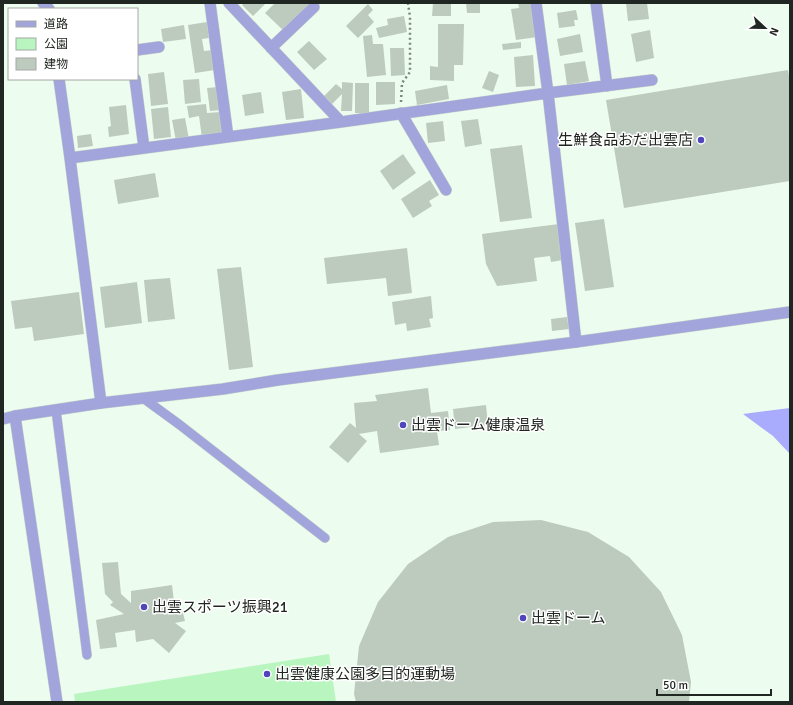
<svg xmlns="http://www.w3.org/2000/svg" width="793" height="705" font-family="Signika,'Noto Sans JP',sans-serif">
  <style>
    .green { fill: #b8f5bf }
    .water { fill: #a9abfd }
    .building { fill: #bccbbd }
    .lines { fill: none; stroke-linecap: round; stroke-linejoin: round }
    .service-casing { stroke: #c7d5c9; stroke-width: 10 }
    .minor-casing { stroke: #c7d5c9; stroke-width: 12 }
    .tertiary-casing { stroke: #c7d5c9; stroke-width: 12 }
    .path { stroke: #7e887f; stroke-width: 2.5; stroke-dasharray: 2 3; stroke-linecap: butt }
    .service { stroke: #a2a5dc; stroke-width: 9 }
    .minor { stroke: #a2a5dc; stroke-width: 11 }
    .tertiary { stroke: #a2a5dc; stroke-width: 11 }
    .poi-dot { fill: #5145bc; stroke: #fff; stroke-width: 1.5 }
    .labels { text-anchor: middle; stroke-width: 3; stroke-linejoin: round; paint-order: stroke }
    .poi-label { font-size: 15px; fill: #202621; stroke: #fff; text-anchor: start }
  </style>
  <rect width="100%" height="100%" fill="#ecfcee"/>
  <path class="green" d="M329,654L336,702H75L74,694Z"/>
  <path class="water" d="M790,408V454L773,436L743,414Z"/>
  <path class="building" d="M244,3H264L265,4L253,16L242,5Z
    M275,3H307L309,5L284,31L265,13Z
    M433,3H451V16H432Z
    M466,3H480V13H467Z
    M518,3H532L537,37L516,40L511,9L519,8Z
    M626,3H647L649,19L628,21Z
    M368,4L373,10L368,15L374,22L358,38L346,26Z
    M576,10L578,20H574L575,26L559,28L557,13Z
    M404,16L407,32L379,38L376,28L388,25L387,19Z
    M207,22L209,38L202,39L204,51L213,50L215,70L195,73L188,25Z
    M438,24H464L463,65H454V81L430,80V66L438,67Z
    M184,25L186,39L163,42L161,29Z
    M650,30L654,58L636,62L631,34Z
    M580,34L583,52L560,56L557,39Z
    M372,35L373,44H383L386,75L367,77L363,36Z
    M309,41L327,59L314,70L297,52Z
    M521,42V48L503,50L502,44Z
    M390,48H404L405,75L391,76Z
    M533,55L535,86L516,87L514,57Z
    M585,61L589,81L567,85L564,64Z
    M788,70L790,81V181L624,208L606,100Z
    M489,71L499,75L493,92L482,88Z
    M164,72L168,104L151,106L148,74Z
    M199,79L201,102L185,104L183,80Z
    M342,82L353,83L352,111H341L342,94L332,104L324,96L336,84L342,89Z
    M376,82H395V104L376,105Z
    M355,83H369V113H355Z
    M447,85L449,99L417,105L415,91Z
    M218,87L221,110L210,111L207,88Z
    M301,89L304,118L286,120L282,92Z
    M261,92L264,113L245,116L242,95Z
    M206,104L207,113L221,112L224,135L202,138L199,116L189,118L187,106Z
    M126,105L129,134L109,137L108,127L111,126L109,107Z
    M168,107L171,137L154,139L151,109Z
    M185,118L189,139L176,141L172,120Z
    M478,119L482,144L465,147L461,121Z
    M443,121L445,141L428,143L426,123Z
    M91,134L93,146L78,148L77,136Z
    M522,145L532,218L500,222L490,149Z
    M403,154L416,173L393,190L380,171Z
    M155,173L159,197L118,204L114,180Z
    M430,180L439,195L429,201L432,206L413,218L401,199Z
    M604,219L614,287L585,291L575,223Z
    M559,224L563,260L551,262L550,256L534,258L537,281L497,286L486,264L482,234Z
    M407,248L412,293L388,296L386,278L327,284L324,258Z
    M241,267L253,367L229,370L217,269Z
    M170,278L175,319L148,322L144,280Z
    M137,282L142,323L105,328L100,287Z
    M79,292L84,334L34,341L32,327L15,329L11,301Z
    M431,296L433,318L429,319L431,327L407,331L406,323L395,325L392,302Z
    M567,317L569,329L552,331L551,319Z
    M428,388L431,413L448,411L450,430L437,431L439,445L380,453L377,431L359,434L367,441L348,463L329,447L350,423L356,428L354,403L377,401L375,395Z
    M486,405L488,425L455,429L453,409Z
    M541,520L588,532L629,557L661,592L682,635L691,682L689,702H356L354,694L359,646L378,602L408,564L448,537L493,522Z
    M118,562L121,594L131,603V591L172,585L175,610L182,609L185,621L175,623L186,631L169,653L153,639L136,642L135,630L115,633L117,647L100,649L96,620L124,614L110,605L113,602L105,594L102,563Z"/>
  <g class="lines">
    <defs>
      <path id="service" d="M143,398L180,425L325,538
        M56,410L87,655"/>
      <path id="minor" d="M43,3L49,9
        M210,3L228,137
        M229,3L341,122
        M536,3L548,93L576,342
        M596,3L607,86
        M271,48L314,7
        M137,50L159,47
        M59,79L70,158L101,403
        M135,79L144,148
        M401,113L446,190
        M70,158L341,122L548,93L652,80
        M15,416L57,702"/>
      <path id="tertiary" d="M3,419L15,416L101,403L223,389L278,380L576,342L790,312"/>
    </defs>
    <use href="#service" class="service-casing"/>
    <use href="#minor" class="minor-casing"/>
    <use href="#tertiary" class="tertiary-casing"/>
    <path class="path" d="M401,102L402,83L410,72V17L408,3"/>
    <use href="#service" class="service"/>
    <use href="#minor" class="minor"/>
    <use href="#tertiary" class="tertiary"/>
  </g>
  <g class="poi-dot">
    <circle cx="701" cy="140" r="4"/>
    <circle cx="403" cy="425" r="4"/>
    <circle cx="144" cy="607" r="4"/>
    <circle cx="523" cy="618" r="4"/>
    <circle cx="267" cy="674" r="4"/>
  </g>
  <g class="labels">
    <g class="poi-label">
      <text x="693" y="145" text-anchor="end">生鮮食品おだ出雲店</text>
      <text x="411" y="430">出雲ドーム健康温泉</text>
      <text x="152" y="612">出雲スポーツ振興21</text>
      <text x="531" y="623">出雲ドーム</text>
      <text x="275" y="679">出雲健康公園多目的運動場</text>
    </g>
  </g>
  <rect width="793" height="705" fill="none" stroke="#202621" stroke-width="8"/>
  <rect x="8" y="8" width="130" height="72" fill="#ffffff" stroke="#a6a8a6"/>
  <rect x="16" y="21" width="20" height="6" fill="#a2a5dc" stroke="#a6a8a6"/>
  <text x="44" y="28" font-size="12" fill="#202621">道路</text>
  <rect x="16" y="38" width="20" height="12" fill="#b8f5bf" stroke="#a6a8a6"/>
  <text x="44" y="48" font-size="12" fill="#202621">公園</text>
  <rect x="16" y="58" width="20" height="12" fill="#bccbbd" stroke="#a6a8a6"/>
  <text x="44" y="68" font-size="12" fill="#202621">建物</text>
  <g transform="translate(765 28) rotate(112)" stroke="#ffffff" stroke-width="3" paint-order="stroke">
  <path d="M0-3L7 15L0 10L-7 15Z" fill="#202621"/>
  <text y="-6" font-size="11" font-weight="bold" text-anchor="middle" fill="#202621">N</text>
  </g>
  <path d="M657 689v6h114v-6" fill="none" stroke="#202621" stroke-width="2"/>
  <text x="663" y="689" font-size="12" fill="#202621" stroke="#ffffff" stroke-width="3" paint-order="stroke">50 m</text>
</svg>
